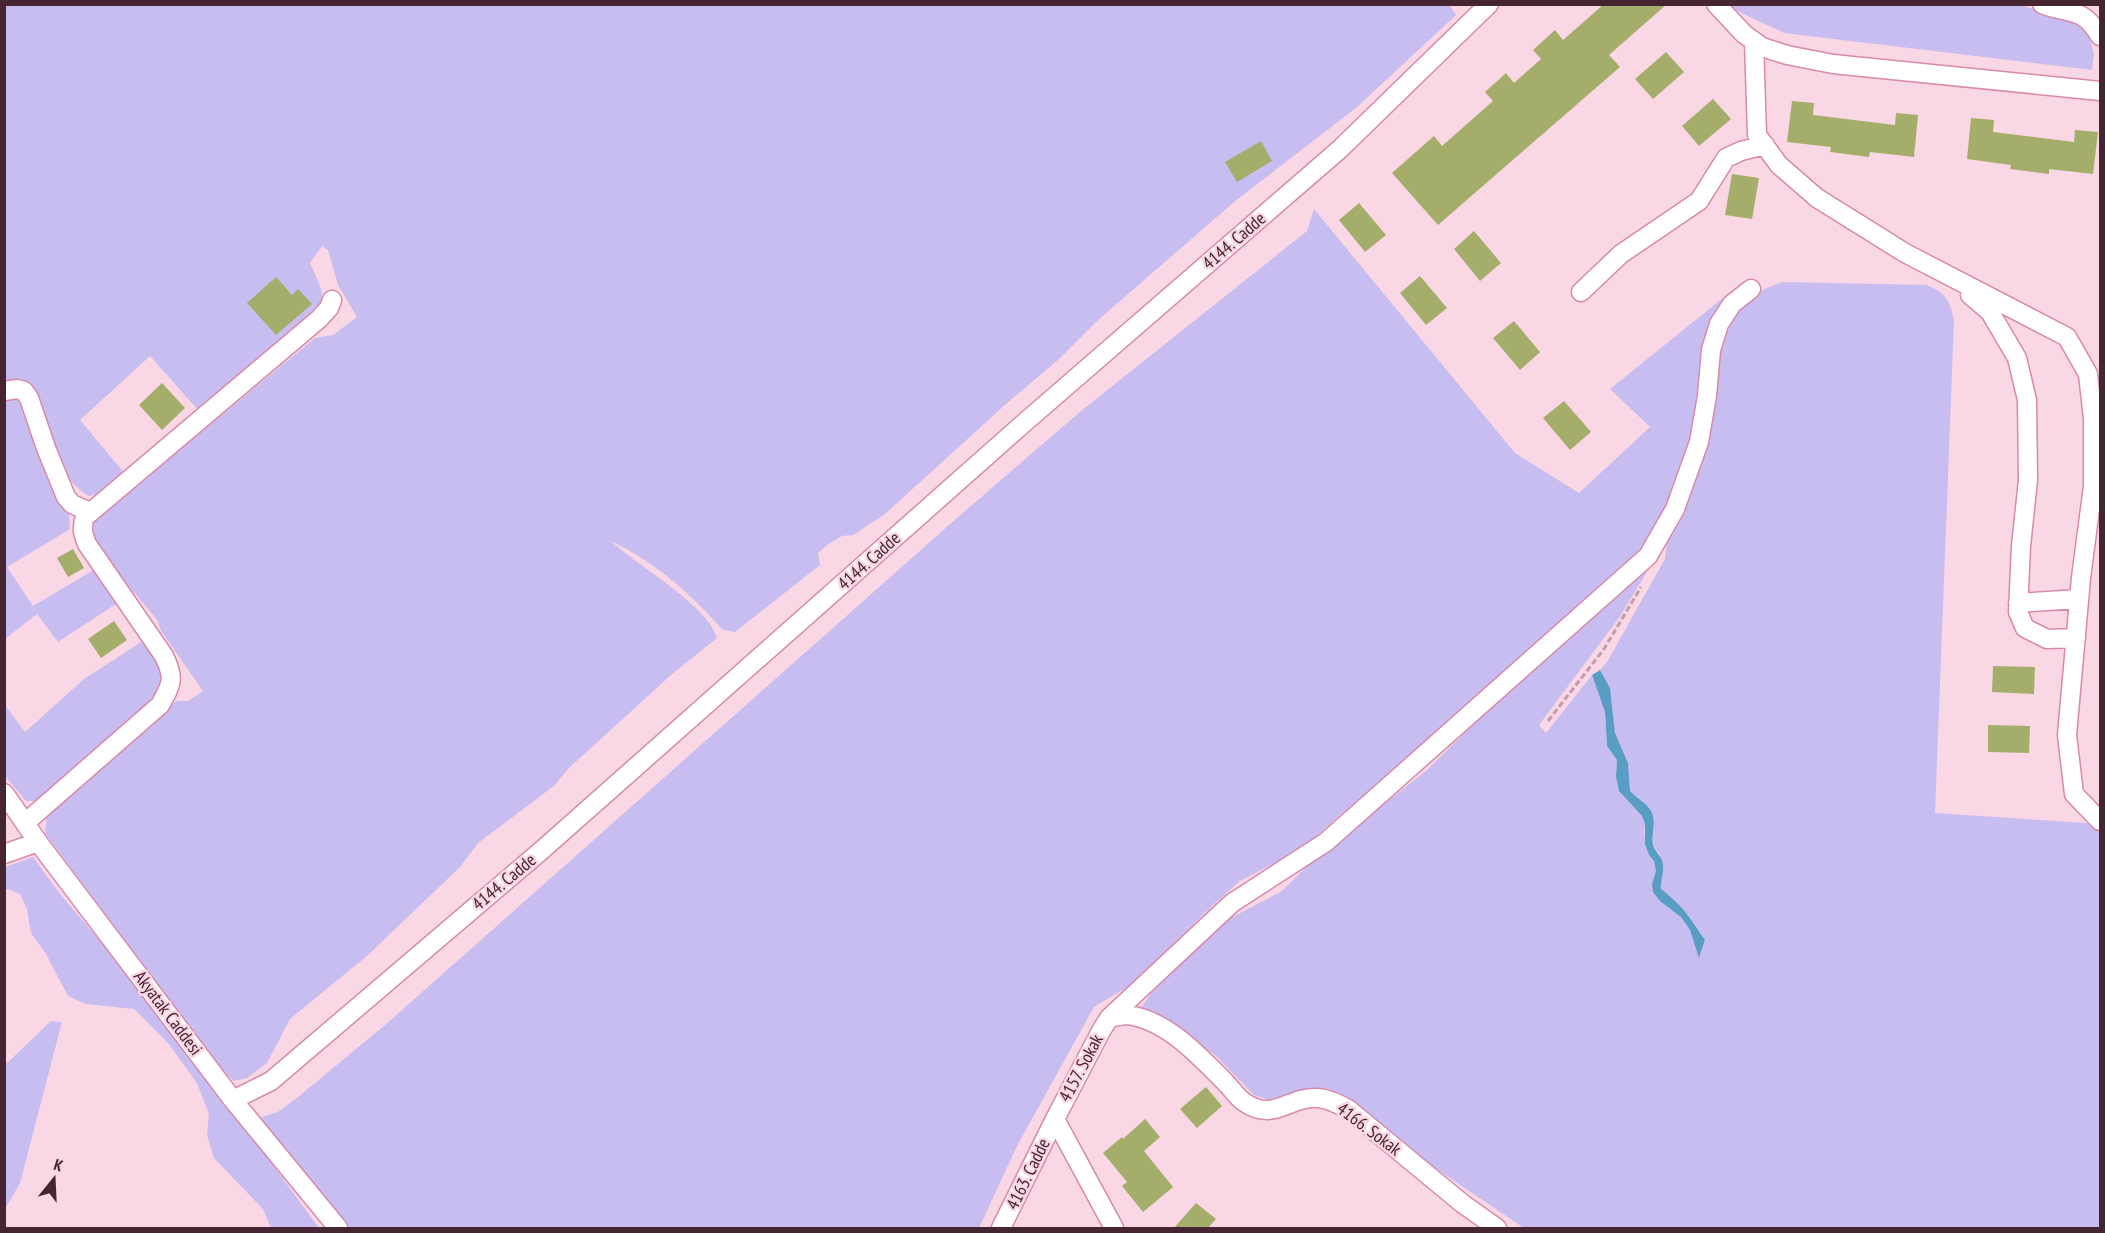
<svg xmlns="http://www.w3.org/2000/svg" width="2105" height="1233" font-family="'PT Sans Narrow',sans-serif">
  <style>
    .green { fill: #c8bdf0 }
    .water { fill: #589dc3 }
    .building { fill: #a5ad6a }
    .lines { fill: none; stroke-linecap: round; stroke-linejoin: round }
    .minor-casing { stroke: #d989aa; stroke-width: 21 }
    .path { stroke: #bf9daa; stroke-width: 3; stroke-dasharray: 6 3; stroke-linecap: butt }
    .minor { stroke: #fff; stroke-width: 18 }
    .labels { text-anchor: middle; stroke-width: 5; stroke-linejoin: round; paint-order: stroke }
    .street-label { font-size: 18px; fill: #462533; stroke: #fad7e4 }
  </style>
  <rect width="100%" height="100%" fill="#fad7e4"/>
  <path class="green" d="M1449,4L1456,15L1357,107L1234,202L1097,321L1059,359L1006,404L885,514L853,535L842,536L827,545L818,553L820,565L735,632L723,630C692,595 654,561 611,541C637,566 707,604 717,638L672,674L569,768L555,785L478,843L460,867L368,955L290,1019L267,1063L247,1078L234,1081L221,1069L45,833L47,813L176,701H188L203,691L161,631L158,621L116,571L95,541L93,521L315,338L333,335L357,317L338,285L328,250L322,246L310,263C315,276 325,290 321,303L199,411L150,356L80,420L126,475L101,493L89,496C59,479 59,454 47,424C43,414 37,404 32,394L5,387V5Z
    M1729,5H2022L2041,12L2069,18L2088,31L2094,54L2092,70L1784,33L1733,9Z
    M1314,209L1515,453L1579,493L1650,427L1610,389L1744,281H1755L1728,299L1692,447L1670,505L1632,561L1588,602L1300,850L1240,881L1212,906L1129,986L1094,1007L1017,1146L979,1228H346L265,1126L262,1117L278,1112L298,1097L385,1025L957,518L1081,411L1307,231Z
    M1782,282L1927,285C1947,294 1949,300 1954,320L1935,813L2100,824V1228H1524L1419,1157L1354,1102L1303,1090L1275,1102L1254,1095L1215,1055L1161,1016L1139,1011L1151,993L1223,922L1282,891L1311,862L1427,770L1497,701L1576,632L1654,560L1619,618L1539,725L1546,733L1592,675L1605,712L1607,746L1617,760L1616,777L1619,791L1642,816L1645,824L1644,833L1649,855L1654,861L1656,871L1652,884L1681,917L1690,930L1700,957L1705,940C1692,918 1682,905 1661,889C1660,879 1664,871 1662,861C1660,853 1653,849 1653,839C1653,830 1656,820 1651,811C1647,803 1636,798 1630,792L1628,763L1615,733L1610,688L1600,670L1607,662L1665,559L1668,534L1719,345L1744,302L1758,292Z
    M8,398L21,399L69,514L70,529L7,567L33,606L97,568L116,604L58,642L37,614L5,639V401Z
    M141,642C160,660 166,670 159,696L40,801H26L5,776L4,704L25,732L84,679Z
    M33,857L60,894L114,957L245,1127L319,1228H271L263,1209L214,1158L207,1135L209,1114L197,1083L168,1043L134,1009L86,1004L68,996L46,954L31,933L27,909L20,894L8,889L5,890V867Z
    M51,1021L62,1022L20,1183L5,1209V1065Z"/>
  <path class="water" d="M1600,670L1610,688L1615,733L1628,763L1630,791C1636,798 1647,803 1651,811C1657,822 1651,833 1653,844C1655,853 1663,857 1663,865C1664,874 1660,881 1661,889C1683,906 1690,917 1705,940L1699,958L1690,930L1681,917L1660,901L1653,892L1652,884L1656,871L1654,861L1649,855L1645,844V824L1642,816L1619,791L1616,777L1617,760L1607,746L1605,712L1592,675Z"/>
  <path class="building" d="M1604,4H1667L1609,55L1620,67L1438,225L1392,173L1434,136L1442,146L1493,101L1485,92L1506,73L1514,83L1541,59L1533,50L1555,30L1563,40Z
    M1666,52L1684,72L1653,99L1635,79Z
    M1713,99L1731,119L1699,146L1682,126Z
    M1792,101L1814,103L1813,115L1895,125L1896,113L1918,115L1914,157L1870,152L1869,157L1830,152L1831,147L1787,142Z
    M1971,118L1994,120L1993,132L2074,142L2075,130L2098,132L2093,174L2049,169V174L2010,169L2011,165L1967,159Z
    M1261,141L1272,161L1237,182L1225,162Z
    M1732,174L1759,178L1752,219L1725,215Z
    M1359,203L1386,235L1365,252L1339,220Z
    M1474,231L1501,263L1480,281L1454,249Z
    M1420,276L1447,308L1426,325L1400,293Z
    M276,277L292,295L298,289L312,304L276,335L247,303Z
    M1514,321L1540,352L1520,370L1493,338Z
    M162,383L185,408L162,430L139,405Z
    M1564,401L1591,432L1570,450L1543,418Z
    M73,549L84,568L68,577L57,558Z
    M114,621L127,640L101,658L88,639Z
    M1993,666L2035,667L2034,694L1992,692Z
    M1988,725L2030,726L2029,753L1988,752Z
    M1206,1087L1222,1106L1197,1128L1180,1109Z
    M1145,1119L1160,1137L1144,1151L1173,1187L1143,1212L1122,1186L1127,1182L1103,1153L1122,1137L1123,1139Z
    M1196,1203L1216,1219L1208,1228H1174Z"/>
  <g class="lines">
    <defs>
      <path id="minor" d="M1716,4L1744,34L1762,47L1787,55L1833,64L2100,91
        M2042,4C2070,15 2082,6 2100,36
        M1754,41L1757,135L1779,165L1817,198L1905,253L2067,337L2088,374L2093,419V486L2081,578L2067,735L2074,794L2100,821
        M1581,292L1621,254L1699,201L1726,158L1741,151L1765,145
        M1970,295L1990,312L2017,358L2027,400L2028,480L2021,546L2018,612L2025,628L2047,639L2076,638
        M4,391L17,389L24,391L29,398L46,448L66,497L72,504L90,512
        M2018,603L2079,599
        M4,793L38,842L233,1100L338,1228
        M25,823L160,705C172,684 175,678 164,656L87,544C83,534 81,528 85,517L319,319L329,308L332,300
        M4,854L38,842
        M1109,1018C1115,1017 1122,1015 1127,1015C1166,1019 1199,1056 1225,1082C1231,1088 1237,1097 1244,1102C1274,1123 1288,1096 1318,1098C1329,1099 1338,1104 1348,1109L1463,1204L1497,1228
        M233,1100L271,1081L542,850L1024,423L1340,149L1489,4
        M1055,1119L1114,1228
        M1001,1228L1055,1119L1101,1031L1109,1018L1232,903L1326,842L1648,556L1675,509L1699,442L1707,396L1711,350L1719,324L1732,304L1751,289"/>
    </defs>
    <use href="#minor" class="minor-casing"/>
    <path class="path" d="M1548,721L1604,649L1641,587"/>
    <use href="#minor" class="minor"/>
  </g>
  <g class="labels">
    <g class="street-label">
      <text transform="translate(1234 241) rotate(-41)" y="6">4144. Cadde</text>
      <text transform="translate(869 561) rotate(-42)" y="6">4144. Cadde</text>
      <text transform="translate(504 882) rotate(-40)" y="6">4144. Cadde</text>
      <text transform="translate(168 1013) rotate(53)" y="6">Akyatak Caddesi</text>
      <text transform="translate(1081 1068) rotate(-62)" y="6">4157. Sokak</text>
      <text transform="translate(1369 1129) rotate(37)" y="6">4166. Sokak</text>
      <text transform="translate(1028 1174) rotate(-64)" y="6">4163. Cadde</text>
    </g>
  </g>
  <rect width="2105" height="1233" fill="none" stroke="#462533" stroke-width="12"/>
  <g transform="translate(54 1179) rotate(18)" stroke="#fad7e4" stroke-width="4.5" paint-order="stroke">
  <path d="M0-4.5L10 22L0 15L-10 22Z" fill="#462533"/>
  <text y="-9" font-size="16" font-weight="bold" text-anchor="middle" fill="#462533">K</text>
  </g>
</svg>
